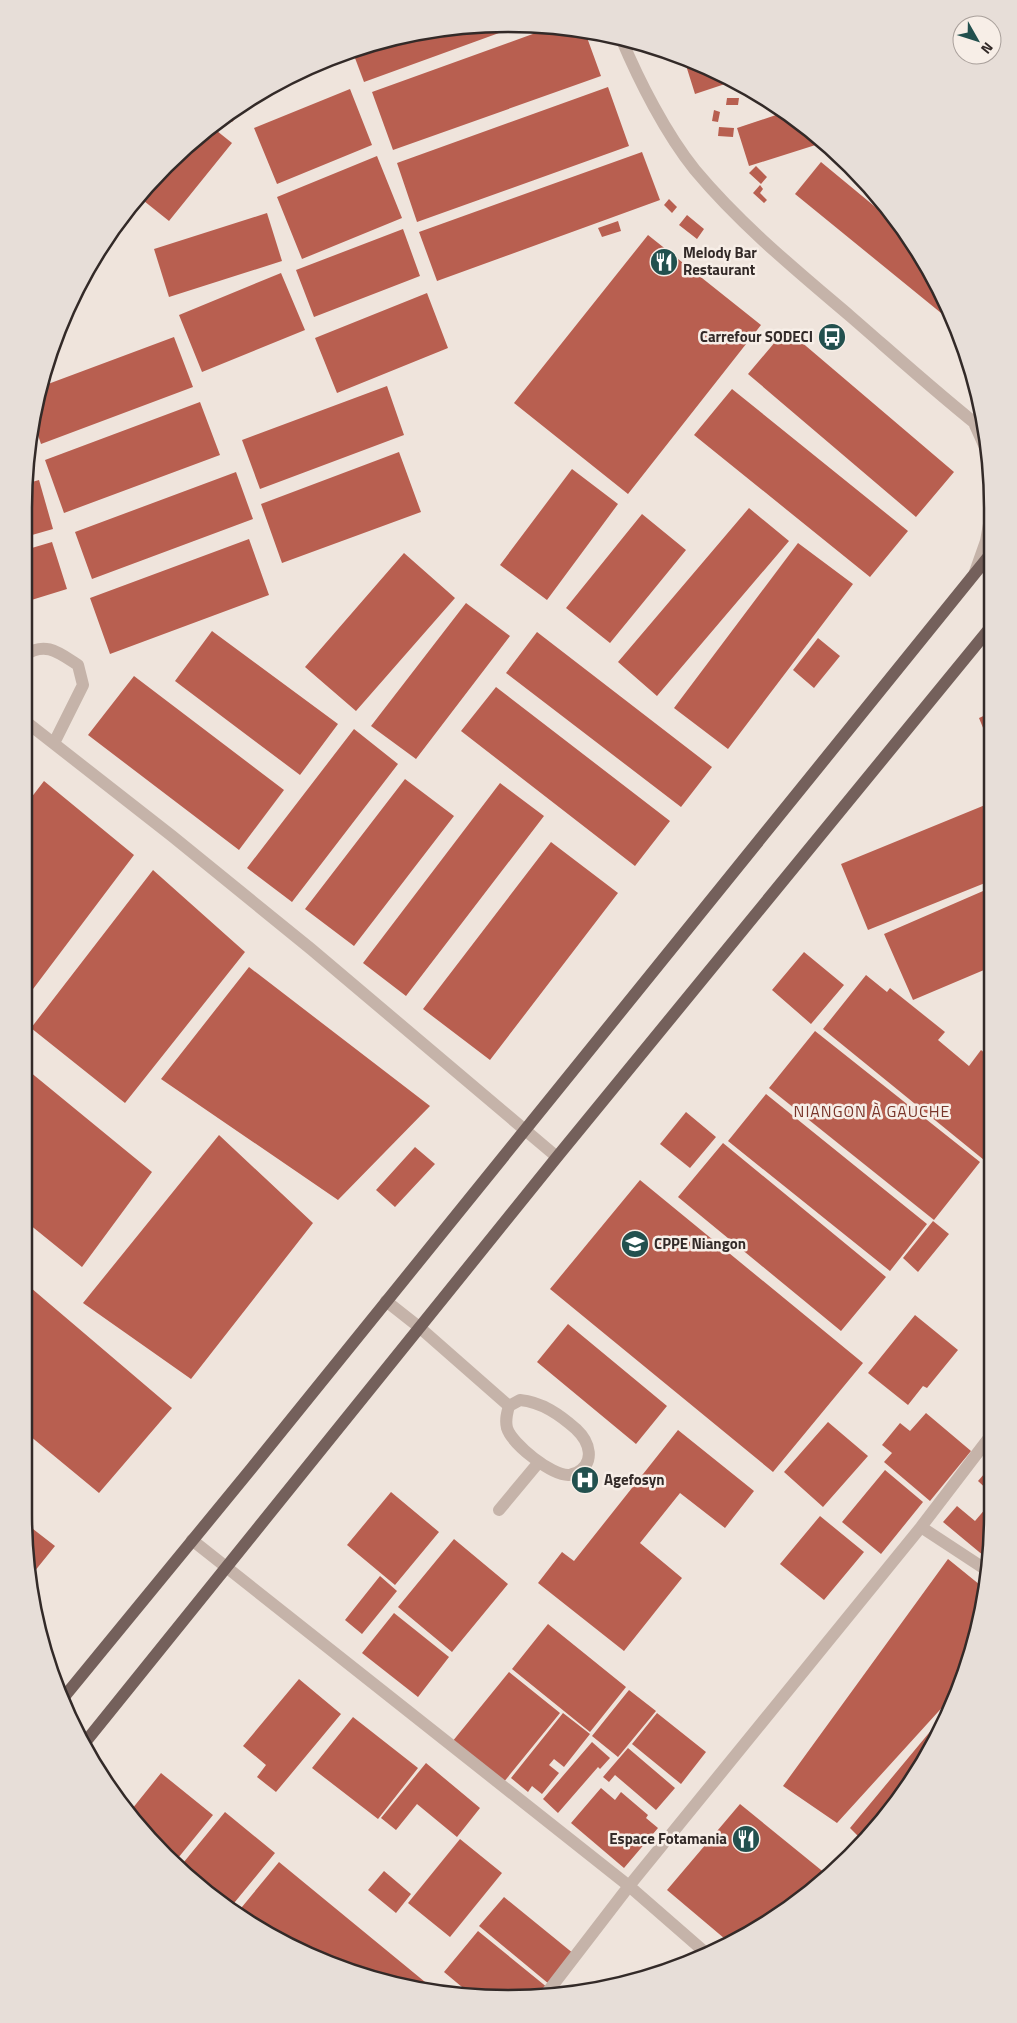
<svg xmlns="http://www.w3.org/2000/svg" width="1017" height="2023" font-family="'Titillium Web',sans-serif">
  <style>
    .building { fill: #b85f50 }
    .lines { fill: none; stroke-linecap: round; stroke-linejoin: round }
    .minor { stroke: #c5b3a9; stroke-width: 12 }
    .major { stroke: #74605b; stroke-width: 12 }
    .labels { text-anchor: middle; stroke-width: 5; stroke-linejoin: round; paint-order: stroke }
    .poi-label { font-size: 15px; font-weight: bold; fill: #332a28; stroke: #f7eee7; text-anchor: start }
    .neighbourhood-label { font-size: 16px; letter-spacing: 1px; fill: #79352a; stroke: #f7eee7 }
    .rim { fill: none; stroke: #332a28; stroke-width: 2.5 }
  </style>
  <rect width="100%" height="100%" fill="#efe4dc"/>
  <path class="building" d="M518,26L364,82L352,50L445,28Z
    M552,27L585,32L601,76L393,150L372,92Z
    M684,59L723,74L734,81L695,94Z
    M608,87L629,146L417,222L397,163Z
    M350,89L372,145L277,184L254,128Z
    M254,98L232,122L226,118Z
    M727,98H739L738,105H726Z
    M714,110L720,112L718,122L712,121Z
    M782,113L825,142L749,166L737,128Z
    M212,127L232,143L169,221L139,197L189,144Z
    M719,127L734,128L733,137L718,136Z
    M642,152L660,200L437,281L419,232Z
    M377,156L402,218L302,259L277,197Z
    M821,162L902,229L957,326L795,194Z
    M756,166L767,177L761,184L749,173Z
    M760,185L763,189L760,193L767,200L764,203L753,193Z
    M669,199L677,207L672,213L664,205Z
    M130,207L136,212L87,276L124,214Z
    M267,213L282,261L169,297L154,249Z
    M687,215L704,229L697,239L679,225Z
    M618,221L621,231L602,237L598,228Z
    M403,229L420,276L314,317L296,270Z
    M648,235L761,325L628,494L514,403Z
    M281,273L305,330L202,372L179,315Z
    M427,293L448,348L337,393L315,338Z
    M786,329L954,472L916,517L748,374Z
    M174,337L193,387L41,444L34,423L40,387Z
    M387,386L404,435L260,489L242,440Z
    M732,389L908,531L870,577L694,435Z
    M200,402L220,455L64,513L45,460Z
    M399,452L421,512L282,563L261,504Z
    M572,469L618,504L547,600L500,565Z
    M236,472L253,519L92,579L75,532Z
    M39,480L53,529L25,537V484Z
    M749,508L789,541L657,696L618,662Z
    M642,514L686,550L610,643L566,608Z
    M249,539L269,595L110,654L90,598Z
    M52,542L67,589L25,602V550Z
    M798,543L853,584L728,749L674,708Z
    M404,553L455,598L356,711L305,667Z
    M466,603L510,636L416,759L371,726Z
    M212,631L338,724L300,775L175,681Z
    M537,632L712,767L681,807L506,673Z
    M818,638L840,656L814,688L793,670Z
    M134,676L284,790L239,850L88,735Z
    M496,687L670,821L635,866L461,731Z
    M990,713V745L979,718Z
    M354,729L398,764L292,902L247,868Z
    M405,779L454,816L354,946L305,909Z
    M44,781L134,855L24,1001V807Z
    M500,783L544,816L406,996L363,963Z
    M990,803V881L868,930L841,864Z
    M551,842L618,893L490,1060L423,1009Z
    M153,870L245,952L125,1103L31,1028Z
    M990,888L991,967L913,1000L884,934Z
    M804,952L844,985L811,1024L772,990Z
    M249,967L430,1106L338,1200L161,1079Z
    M866,975L887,992L890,988L945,1032L938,1040L969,1066L981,1050L991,1058V1152L984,1160L823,1029Z
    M991,979V994L985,981Z
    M815,1031L980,1162L934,1220L769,1088Z
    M24,1067L152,1172L82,1267L24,1220Z
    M766,1094L927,1224L890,1271L728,1141Z
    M686,1112L716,1137L690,1168L660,1144Z
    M219,1135L313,1223L191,1379L83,1303Z
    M723,1143L886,1277L841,1331L678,1197Z
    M415,1147L435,1164L395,1207L376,1190Z
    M640,1180L863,1363L773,1472L550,1289Z
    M933,1221L949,1234L918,1272L903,1258Z
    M24,1282L172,1408L99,1493L24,1431Z
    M915,1315L958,1350L927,1388L923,1386L908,1405L868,1373Z
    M568,1324L667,1406L636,1444L537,1362Z
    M926,1413L971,1451L930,1501L884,1462L892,1453L882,1445L900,1423L910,1431Z
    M828,1422L868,1456L823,1507L784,1472Z
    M678,1430L754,1491L725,1528L680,1493L640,1543L682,1578L624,1651L538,1583L562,1552L574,1561Z
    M992,1465V1494L978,1481Z
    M885,1470L923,1502L881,1554L842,1522Z
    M391,1492L439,1532L395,1585L347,1545Z
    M992,1501V1546L990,1561L943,1522L957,1506L975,1521Z
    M820,1516L864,1552L824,1600L780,1564Z
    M24,1522L55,1546L30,1577Z
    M454,1539L508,1584L452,1652L398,1607Z
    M948,1559L985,1589L977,1640L958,1690L837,1823L783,1786Z
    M380,1576L397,1591L362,1634L345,1620Z
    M394,1613L449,1657L418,1697L362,1653Z
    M548,1624L626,1687L590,1732L512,1669Z
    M509,1672L560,1713L503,1783L452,1742Z
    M299,1679L341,1714L276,1792L257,1777L266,1765L243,1746Z
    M629,1690L656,1711L618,1757L592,1736Z
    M953,1704L943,1729L863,1841L850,1828Z
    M563,1713L590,1734L564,1767L554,1759L549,1765L559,1773L542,1794L532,1786L528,1792L511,1778Z
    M657,1713L706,1752L681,1784L632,1744Z
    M353,1717L418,1768L378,1819L312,1768Z
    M592,1742L610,1758L600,1769L598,1767L558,1813L543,1799Z
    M628,1748L675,1788L656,1810L615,1775L609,1782L603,1777Z
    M426,1763L480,1808L457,1837L417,1804L396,1830L381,1818Z
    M161,1773L213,1815L174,1863L128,1814Z
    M601,1788L615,1800L621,1792L648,1815L646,1818L658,1828L624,1868L571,1823Z
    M740,1804L826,1874L803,1899L731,1944L667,1890Z
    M225,1812L275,1853L230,1908L189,1879L179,1868Z
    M460,1839L502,1873L450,1937L408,1903Z
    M279,1862L436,1991L414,1990L266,1934L237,1913Z
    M384,1871L411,1894L396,1913L368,1890Z
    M504,1897L574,1954L549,1984L479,1926Z
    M478,1931L548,1988L543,1994L468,1992L444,1972Z"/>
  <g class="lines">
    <path class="minor" d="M621,38C639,81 666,134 695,170C741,225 796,270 850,316C895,355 939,395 986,432
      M975,425L989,456
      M975,572L986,541L989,524
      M25,655C46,641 59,653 78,665L83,685L54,743
      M25,721L172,836L311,949L557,1157
      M386,1301L419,1327L509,1406
      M520,1400C542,1402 560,1415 576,1429C590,1442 596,1463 576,1473C575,1473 570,1475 569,1475C552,1476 512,1444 507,1428C505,1420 507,1413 509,1406Z
      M499,1510L539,1462
      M921,1527L988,1571
      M192,1540L629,1886L707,1954
      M546,1994L629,1886L921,1527L992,1434"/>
    <path class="major" d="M64,1697L251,1469L989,556
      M87,1740L557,1157L990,628"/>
  </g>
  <defs>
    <symbol id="restaurant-disc" viewBox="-11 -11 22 22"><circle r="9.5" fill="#22504e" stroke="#f7eee7"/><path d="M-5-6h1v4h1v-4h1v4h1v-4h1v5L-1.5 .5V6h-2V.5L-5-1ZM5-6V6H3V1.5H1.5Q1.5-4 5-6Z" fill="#fff"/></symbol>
    <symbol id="bus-disc" viewBox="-11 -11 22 22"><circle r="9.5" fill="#22504e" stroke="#f7eee7"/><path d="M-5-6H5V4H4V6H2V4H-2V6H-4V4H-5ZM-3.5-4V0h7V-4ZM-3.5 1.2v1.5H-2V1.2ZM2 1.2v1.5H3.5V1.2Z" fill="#fff"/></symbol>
    <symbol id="school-disc" viewBox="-11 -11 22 22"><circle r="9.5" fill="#22504e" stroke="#f7eee7"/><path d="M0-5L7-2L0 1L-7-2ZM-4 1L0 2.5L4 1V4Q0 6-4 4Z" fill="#fff"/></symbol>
    <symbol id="hospital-disc" viewBox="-11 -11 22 22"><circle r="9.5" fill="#22504e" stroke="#f7eee7"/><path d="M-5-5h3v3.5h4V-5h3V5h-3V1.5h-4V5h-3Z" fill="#fff"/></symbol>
  </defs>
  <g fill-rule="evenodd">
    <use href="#restaurant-disc" x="648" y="246" width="32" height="32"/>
    <use href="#bus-disc" x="816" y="321" width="32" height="32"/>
    <use href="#school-disc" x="619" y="1228" width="32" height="32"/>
    <use href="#hospital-disc" x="569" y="1464" width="32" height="32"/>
    <use href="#restaurant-disc" x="730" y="1823" width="32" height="32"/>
  </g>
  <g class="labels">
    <g class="poi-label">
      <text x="683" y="258">Melody Bar<tspan x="683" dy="17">Restaurant</tspan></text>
      <text x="813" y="342" text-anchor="end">Carrefour SODECI</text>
      <text x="654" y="1249">CPPE Niangon</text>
      <text x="604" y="1485">Agefosyn</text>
      <text x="727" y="1844" text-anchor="end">Espace Fotamania</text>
    </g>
    <g class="neighbourhood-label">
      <text x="872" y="1117">NIANGON À GAUCHE</text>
    </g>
  </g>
  <path d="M0 0H1017V2023H0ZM508 32H508A476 476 0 0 1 984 508V1514A476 476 0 0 1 508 1990H508A476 476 0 0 1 32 1514V508A476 476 0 0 1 508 32Z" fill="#e7ded8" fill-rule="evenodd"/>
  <path class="rim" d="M508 32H508A476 476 0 0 1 984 508V1514A476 476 0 0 1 508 1990H508A476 476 0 0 1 32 1514V508A476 476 0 0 1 508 32Z"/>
  <g transform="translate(977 40) rotate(129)"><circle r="24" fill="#f7eee7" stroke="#a9a09b"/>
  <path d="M0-4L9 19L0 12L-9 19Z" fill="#22504e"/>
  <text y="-8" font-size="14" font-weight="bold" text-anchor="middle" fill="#332a28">N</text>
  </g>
</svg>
